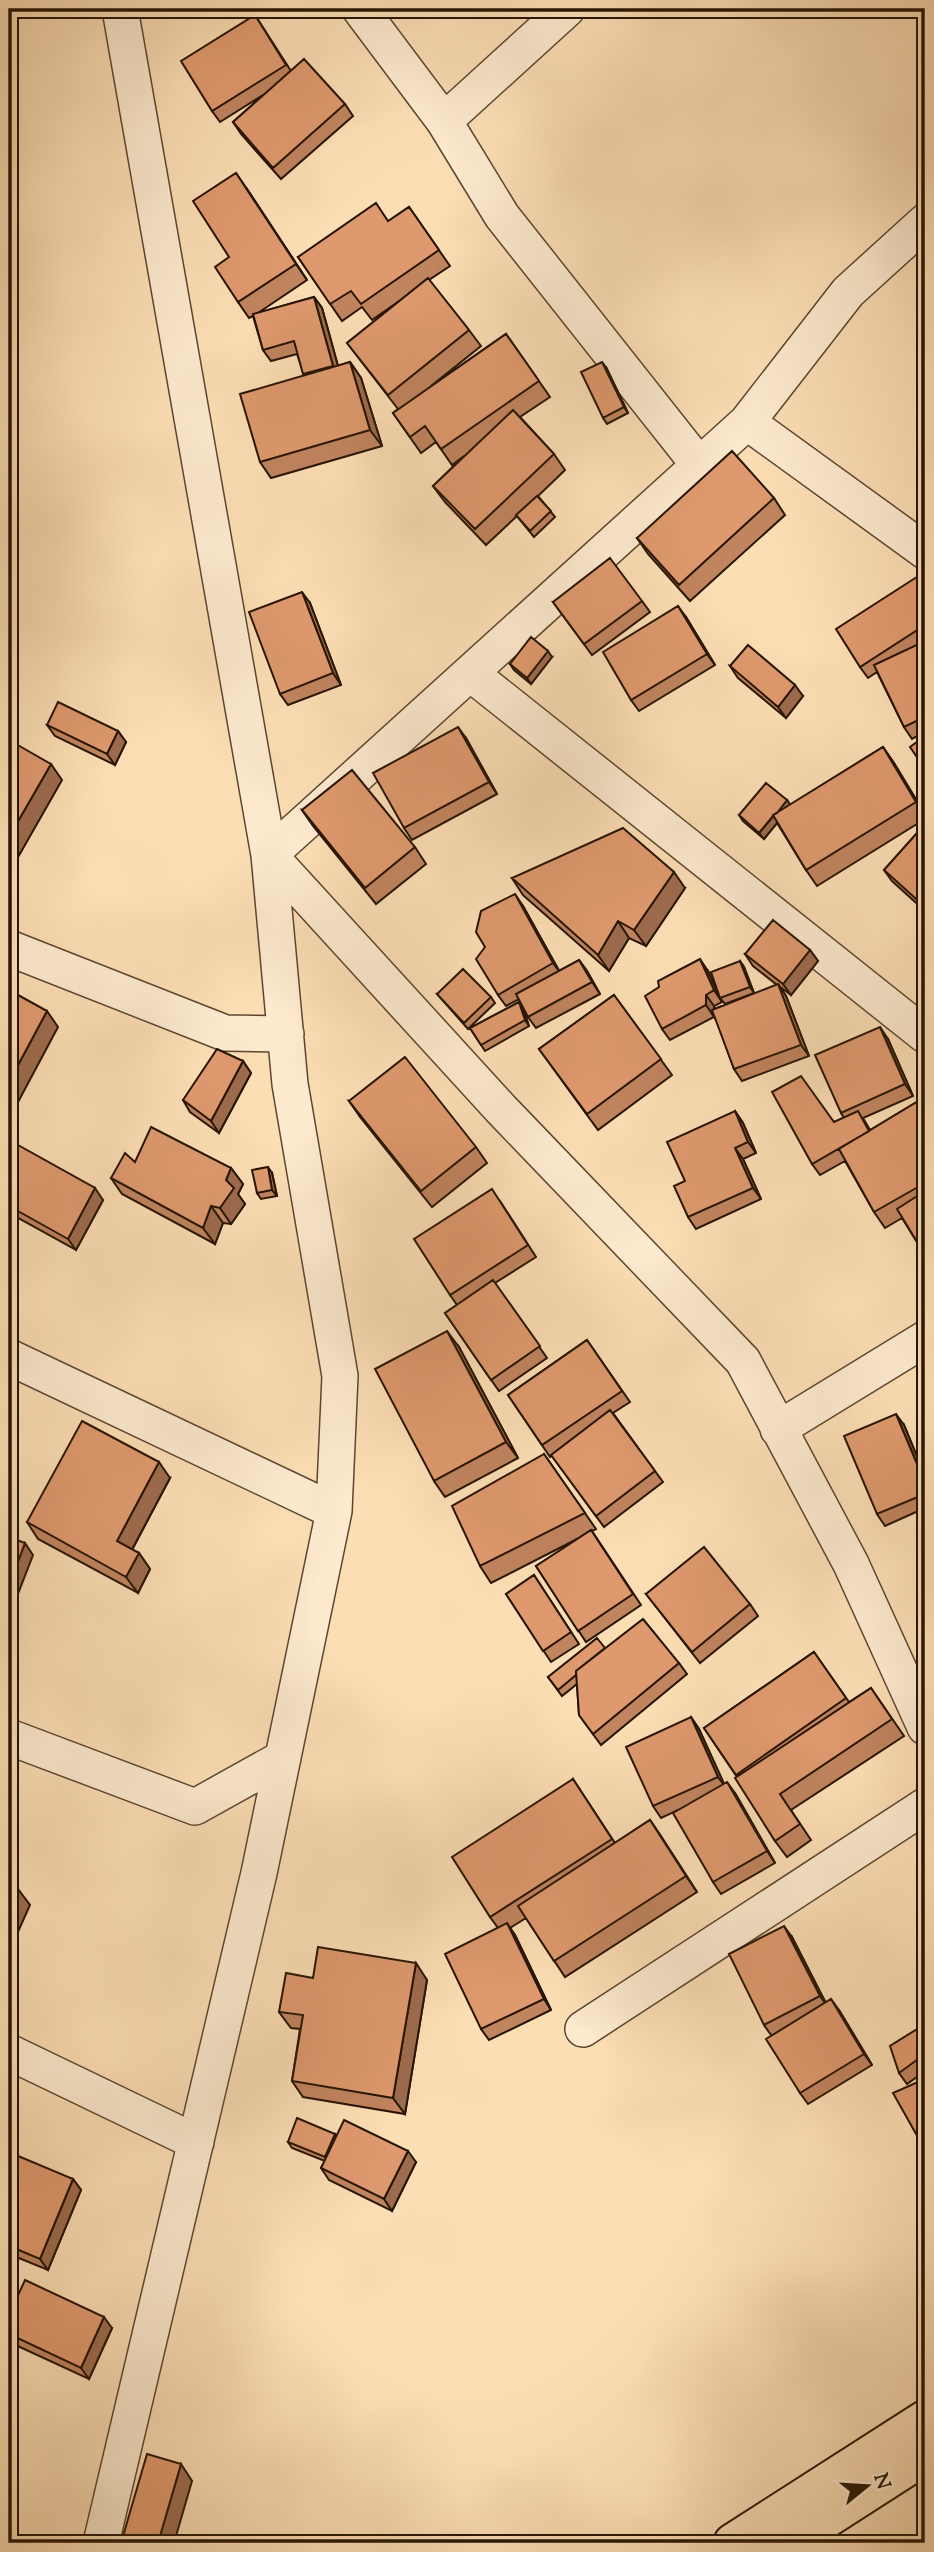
<svg xmlns="http://www.w3.org/2000/svg" width="934" height="2552" font-family="'Sorts Mill Goudy',serif">
  <style>
    .lines { fill: none; stroke-linecap: round; stroke-linejoin: round }
    .street-casing { stroke: #5c4630; stroke-width: 38 }
    .primary-casing { stroke: #261403; stroke-width: 42 }
    .street { stroke: #fdeacf; stroke-width: 35 }
    .primary { stroke: #fcdeb5; stroke-width: 38 }
    .wall { fill: #c0845f; stroke: #261403; stroke-width: 2 }
    .shaded-wall { fill: #9c6b4d; stroke: #261403; stroke-width: 2 }
    .building { fill: #df996e; stroke: #261403; stroke-width: 2 }
  </style>
  <rect width="100%" height="100%" fill="#fcdeb5"/>
  <filter id="stains"><feTurbulence type="fractalNoise" baseFrequency=".00286" numOctaves="4"/><feColorMatrix values="0 0 0 0 .2 0 0 0 0 .09 0 0 0 0 .02 0 0 0 .5 -.17"/></filter>
  <radialGradient id="worn" r=".72"><stop offset=".6" stop-color="#630" stop-opacity="0"/><stop offset="1" stop-color="#630" stop-opacity=".3"/></radialGradient>
  <g class="lines">
    <defs>
      <path id="street" d="M360,9L444,121L502,216L699,465
        M444,121L567,9
        M925,222L848,292L747,422L269,855L501,1109L743,1361L851,1564L925,1727
        M747,422L925,551
        M470,673L925,1035
        M9,948L225,1033L286,1034
        M9,1357L334,1511
        M778,1429L925,1339
        M9,1737L195,1807L283,1758
        M583,2029L925,1806
        M9,2052L196,2142
        M101,2543L259,1873L334,1511L340,1376L290,1084L269,855L120,9"/>
      <path id="primary" d="M733,2543L925,2420
        M788,2543L925,2455"/>
    </defs>
    <use href="#street" class="street-casing"/>
    <use href="#primary" class="primary-casing"/>
    <use href="#street" class="street"/>
    <use href="#primary" class="primary"/>
  </g>
  <path class="wall" d="M186,9H198L193,15Z
    M255,15L291,71L345,104L353,116L281,179L241,134L233,122L263,95L220,122L212,111Z
    M247,189L307,280L258,313L314,297L322,308L338,366L350,362L361,378L382,446L271,478L260,462L304,375L297,354L271,361L263,350L253,316L249,318L238,302L229,257Z
    M409,207L450,266L429,280L469,330L481,346L431,386L506,334L550,397L520,417L554,454L565,470L538,496L555,517L534,537L517,516L486,545L445,502L433,486L464,456L452,465L436,442L421,453L393,413L398,409L347,343L405,297L372,320L362,307L342,321L298,257L389,221Z
    M606,367L628,413L607,424L603,418Z
    M774,498L785,515L690,601L648,554L637,538Z
    M925,576V732L912,739L904,727L877,672L868,678L860,667Z
    M642,601L650,612L592,655L553,602Z
    M310,603L341,685L288,705L280,694Z
    M686,617L715,665L639,711L631,700Z
    M552,657L531,684L514,670L510,664Z
    M730,666L803,696L786,718L738,678Z
    M47,725L118,731L126,742L115,765L55,736Z
    M466,738L497,794L412,840L404,828Z
    M883,747L894,763L925,814V819L817,886L806,870L777,823L764,839L743,821L739,815L787,800L790,805Z
    M302,810L415,847L426,864L376,904L313,826Z
    M925,824V911L892,881L884,870Z
    M512,878L685,888L646,946L629,938L609,971L523,895Z
    M523,906L559,971L579,960L587,971L600,994L536,1028L528,1017L519,999L506,1006L498,995Z
    M810,950L818,961L791,995L779,986L786,996L809,1056L742,1081L734,1069L714,1013V1017L670,1040L662,1029L708,971L722,1002L714,1006V1009L777,985L753,966L745,954Z
    M740,961L744,967L754,993L725,1004L720,998Z
    M437,994L491,997L495,1003L468,1029Z
    M614,995L672,1075L598,1130L539,1049Z
    M519,1002L523,1008L529,1026L485,1051L470,1028Z
    M888,1039L913,1096L863,1118L870,1130L925,1097V1255L902,1218L885,1228L874,1212L845,1161L820,1175L812,1164L834,1122L844,1118L841,1113Z
    M243,1061L251,1073L219,1133L190,1112L183,1100Z
    M349,1101L476,1147L487,1163L432,1207L360,1117Z
    M735,1111L743,1123L756,1153L743,1159L761,1199L696,1229L688,1217L685,1181Z
    M9,1140L103,1200L76,1250L9,1213Z
    M135,1162L231,1168L243,1184L238,1194L245,1204L231,1224L223,1223L215,1244L122,1194L111,1178Z
    M272,1173L277,1196L261,1199L257,1193Z
    M500,1201L536,1257L495,1283L547,1358L499,1391L445,1313L457,1305L450,1295Z
    M587,1340L630,1402L613,1413L663,1482L604,1527L552,1456L550,1457L508,1395Z
    M459,1347L518,1458L445,1497L434,1481Z
    M904,1425L925,1476V1508L885,1526L877,1514Z
    M544,1454L596,1529L592,1531L641,1605L586,1642L536,1566L581,1537L491,1583L480,1566Z
    M170,1478L132,1550L139,1553L150,1569L138,1593L38,1539L27,1522Z
    M534,1575L579,1644L551,1662L506,1594Z
    M646,1594L750,1604L758,1616L700,1663Z
    M605,1648L679,1663L687,1674L601,1745L579,1715L577,1684L562,1696L548,1677Z
    M814,1652L849,1702L871,1688L904,1736L791,1810L811,1840L787,1857L775,1841L737,1777L704,1728Z
    M691,1717L699,1729L724,1784L735,1793L775,1863L721,1894L713,1882L678,1810L661,1818L653,1806Z
    M573,1779L615,1843L650,1820L697,1892L565,1977L526,1918L510,1928L515,1935L551,2010L489,2040L481,2029L498,1928L490,1917Z
    M792,1937L825,2002L839,2010L872,2065L808,2104L800,2093L771,2035L764,2025Z
    M313,1978L427,1980L405,2114L303,2097L292,2081L300,2029L291,2028L279,2012Z
    M925,2024V2071L907,2084L899,2073Z
    M336,2137L416,2162L392,2211L329,2180L321,2168L325,2161L292,2148L288,2142Z
    M9,2159L73,2179L81,2190L48,2270L9,2254Z
    M9,2315L112,2328L89,2379L9,2342Z"/>
  <path class="shaded-wall" d="M236,173L247,189L307,280L296,264Z
    M314,297L322,308L341,377L333,366Z
    M350,362L361,378L382,446L370,430Z
    M602,362L606,367L628,413L624,407Z
    M302,592L310,603L341,685L333,673Z
    M678,606L686,617L715,665L707,654Z
    M548,651L552,657L531,684L527,678Z
    M795,685L803,696L786,718L778,707Z
    M458,727L466,738L497,794L489,782Z
    M118,731L126,742L115,765L107,754Z
    M883,747L894,763L925,815L916,802Z
    M51,764L62,780L9,873V837Z
    M787,800L791,806L764,839L759,833Z
    M674,872L685,888L646,946L634,930Z
    M515,894L523,906L561,974L553,963Z
    M618,921L629,938L609,971L598,955Z
    M810,950L818,961L791,995L783,984Z
    M700,959L708,971L722,1002L714,990Z
    M579,960L587,971L600,994L592,982Z
    M740,961L744,967L754,993L750,987Z
    M778,984L786,996L809,1056L801,1045Z
    M706,995L714,1006V1017L706,1005Z
    M519,1002L523,1008L529,1026L525,1020Z
    M47,1011L58,1027L9,1119V1082Z
    M880,1027L888,1039L913,1096L905,1084Z
    M243,1061L251,1073L219,1133L211,1121Z
    M735,1111L743,1123L756,1153L748,1142Z
    M735,1148L743,1159L761,1199L753,1188Z
    M268,1167L272,1173L277,1196L272,1190Z
    M231,1168L243,1184L238,1194L245,1204L231,1224L220,1208L226,1180Z
    M95,1188L103,1200L76,1250L68,1239Z
    M211,1206L223,1223L215,1244L203,1228Z
    M447,1331L459,1347L518,1458L506,1442Z
    M896,1414L904,1425L925,1476V1483Z
    M159,1462L170,1478L128,1557L117,1541Z
    M25,1543L33,1555L9,1617V1585Z
    M139,1553L150,1569L138,1593L126,1577Z
    M691,1717L699,1729L726,1788L718,1777Z
    M727,1782L735,1793L775,1863L767,1851Z
    M650,1820L661,1836L697,1892L686,1876Z
    M18,1889L30,1905L9,1952V1910Z
    M507,1923L515,1935L551,2010L544,1999Z
    M784,1926L792,1937L828,2007L820,1996Z
    M416,1963L427,1980L405,2114L393,2098Z
    M831,1999L839,2010L872,2065L864,2054Z
    M335,2134L339,2140L329,2163L325,2157Z
    M408,2151L416,2162L392,2211L384,2199Z
    M73,2179L81,2190L48,2270L40,2259Z
    M104,2317L112,2328L89,2379L81,2368Z
    M181,2464L192,2481L174,2543H158Z"/>
  <path class="building" d="M255,15L286,65L212,111L181,61Z
    M304,59L345,104L273,168L233,122Z
    M236,173L296,264L238,302L215,267L229,257L193,201Z
    M376,203L388,221L409,207L439,250L361,304L351,291L330,304L298,257Z
    M428,278L469,330L388,395L347,343Z
    M314,297L333,366L303,374L294,341L263,350L253,314Z
    M506,334L539,381L441,449L425,426L410,437L393,413Z
    M350,362L370,430L260,462L240,394Z
    M602,362L624,407L603,418L581,372Z
    M513,410L554,454L475,529L433,486Z
    M732,451L774,498L679,585L637,538Z
    M537,496L551,511L530,531L516,515Z
    M610,558L642,601L584,644L553,602Z
    M923,573L925,576V625L860,667L836,629Z
    M302,592L333,673L280,694L249,612Z
    M678,606L707,654L631,700L603,652Z
    M531,637L548,651L527,678L510,664Z
    M925,641V717L904,727L874,665Z
    M748,645L795,685L778,707L730,666Z
    M58,702L118,731L107,754L47,725Z
    M458,727L489,782L404,828L373,773Z
    M925,736V769L910,747Z
    M9,740L51,764L9,837Z
    M883,747L916,802L806,870L773,815Z
    M352,770L415,847L365,888L302,810Z
    M766,783L787,800L777,813L773,815V816L759,833L739,815Z
    M925,824V907L884,870Z
    M623,828L674,872L634,930L618,921L598,955L512,878Z
    M515,894L553,963L498,995L476,959L485,947L476,932L481,911Z
    M773,920L810,950L783,984L745,954Z
    M700,959L714,990L706,995V1005L662,1029L645,996L659,987L658,981Z
    M579,960L592,982L528,1017L516,994Z
    M740,961L750,987L720,998L711,972Z
    M463,969L491,997L464,1023L437,994Z
    M778,984L801,1045L734,1069L712,1010Z
    M9,990L47,1011L9,1082Z
    M614,995L661,1059L587,1114L539,1049Z
    M519,1002L525,1020L481,1045L470,1028Z
    M880,1027L905,1084L841,1113L815,1055Z
    M217,1049L243,1061L211,1121L183,1100Z
    M405,1057L476,1147L421,1191L349,1101Z
    M801,1076L834,1122L858,1111L869,1131L812,1164L772,1092Z
    M925,1097V1149L921,1152L925,1159V1183L874,1212L839,1149Z
    M735,1111L748,1142L735,1148L753,1188L688,1217L674,1186L685,1181L667,1142Z
    M151,1127L231,1168L226,1180L234,1188L220,1208L211,1206L203,1228L111,1178L125,1153L135,1162Z
    M9,1140L95,1188L68,1239L9,1206Z
    M268,1167L272,1190L257,1193L252,1170Z
    M492,1189L528,1245L450,1295L414,1239Z
    M925,1191V1255L897,1209Z
    M493,1280L540,1346L491,1380L445,1313Z
    M447,1331L506,1442L434,1481L375,1369Z
    M587,1340L622,1391L542,1445L508,1395Z
    M925,1403V1421L918,1407Z
    M610,1410L655,1471L596,1516L551,1455Z
    M896,1414L925,1483V1494L877,1514L844,1436Z
    M82,1421L159,1462L117,1541L139,1553L126,1577L27,1522Z
    M544,1454L585,1513L480,1566L452,1506Z
    M591,1530L633,1594L578,1631L536,1566Z
    M9,1537L25,1543L9,1585Z
    M704,1547L750,1604L692,1652L646,1594Z
    M534,1575L571,1632L543,1651L506,1594Z
    M643,1619L679,1663L593,1734L579,1715L576,1671Z
    M597,1638L605,1648L576,1671V1675L558,1690L548,1677Z
    M814,1652L846,1698L736,1775L704,1728Z
    M871,1688L892,1719L780,1794L800,1824L775,1841L735,1778Z
    M691,1717L718,1777L653,1806L626,1747Z
    M573,1779L612,1839L490,1917L452,1857Z
    M727,1782L767,1851L713,1882L673,1813Z
    M650,1820L686,1876L554,1961L518,1906Z
    M9,1884L18,1889L9,1910Z
    M507,1923L544,1999L481,2029L445,1954Z
    M784,1926L820,1996L764,2025L729,1954Z
    M318,1947L416,1963L393,2098L292,2081L303,2015L279,2012L286,1973L313,1978Z
    M831,1999L864,2054L800,2093L766,2039Z
    M925,2024V2054L899,2073L890,2046Z
    M920,2081L925,2092V2150L893,2093Z
    M297,2118L335,2134L325,2157L288,2142Z
    M344,2120L408,2151L384,2199L321,2168Z
    M11,2153L73,2179L40,2259L9,2246V2159Z
    M25,2280L104,2317L81,2368L9,2334V2315Z
    M147,2454L181,2464L158,2543H121Z"/>
  <rect width="934" height="2552" fill="none" stroke="#fcdeb5" stroke-width="35"/>
  <rect x="10" y="10" width="913" height="2531" fill="none" stroke="#261403" stroke-width="3.5"/>
  <rect x="18" y="18" width="899" height="2517" fill="none" stroke="#261403" stroke-width="2"/>
  <g transform="translate(867 2486) rotate(72)" stroke="#fdeacf" stroke-width="5" paint-order="stroke">
  <path d="M0-5L12 26L0 18L-12 26Z" fill="#261403"/>
  <text y="-10" font-size="19" font-weight="bold" text-anchor="middle" fill="#261403">N</text>
  </g>
  <rect width="100%" height="100%" filter="url(#stains)"/>
  <rect width="100%" height="100%" fill="url(#worn)"/>
</svg>
